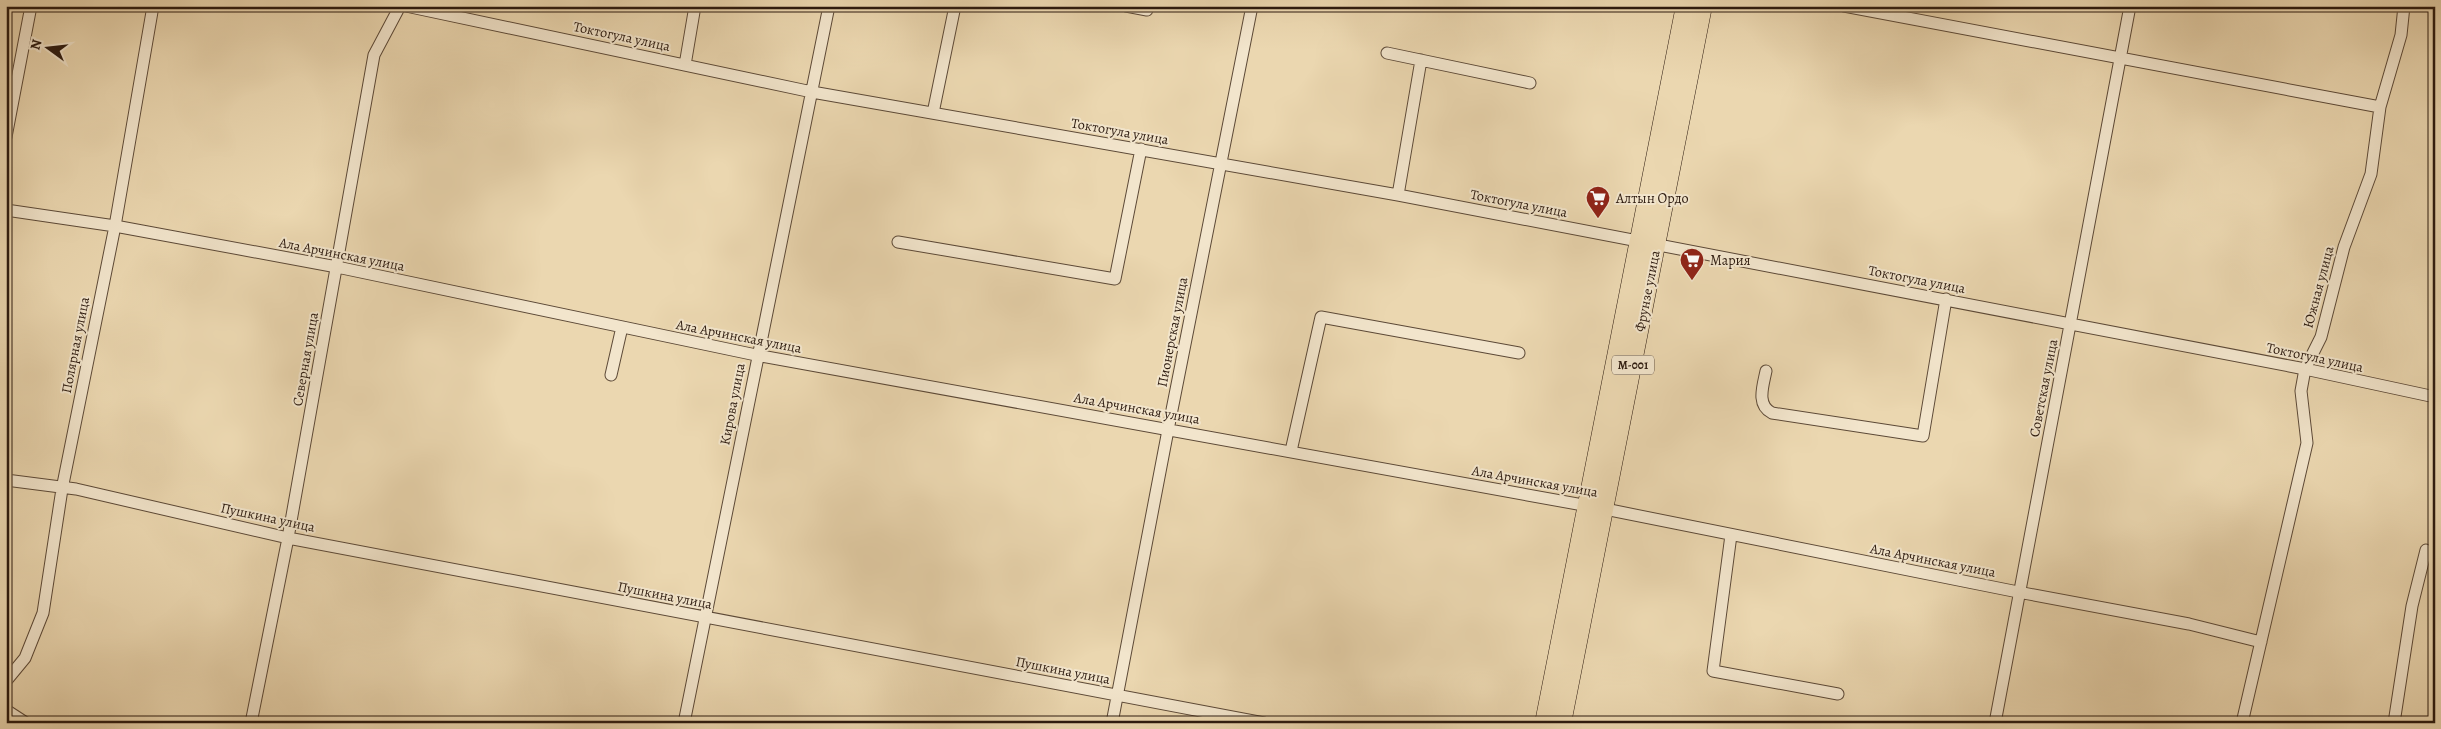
<svg xmlns="http://www.w3.org/2000/svg" width="2441" height="729" font-family="Alegreya,serif">
  <style>
    .lines { fill: none; stroke-linecap: round; stroke-linejoin: round }
    .street-casing { stroke: #5c4937; stroke-width: 13 }
    .primary-casing { stroke: #2c1a0f; stroke-width: 19 }
    .street { stroke: #f2e5cc; stroke-width: 11 }
    .primary { stroke: #ebd7b0; stroke-width: 18 }
    .labels { text-anchor: middle; stroke-width: 4; stroke-linejoin: round; paint-order: stroke }
    .shield { fill: #f2e5cc; stroke: #675748; stroke-width: 1 }
    .shield-label { font-size: 12px; font-weight: bold; fill: #2c1a0f }
    .street-label { font-size: 14px; fill: #2c1a0f; stroke: #f2e5cc }
    .poi-label { font-size: 14px; fill: #2c1a0f; stroke: #f2e5cc; text-anchor: start }
  </style>
  <rect width="100%" height="100%" fill="#ebd7b0"/>
  <filter id="stains"><feTurbulence type="fractalNoise" baseFrequency=".004" numOctaves="4"/><feColorMatrix values="0 0 0 0 .2 0 0 0 0 .09 0 0 0 0 .02 0 0 0 .5 -.17"/></filter>
  <radialGradient id="worn" r=".72"><stop offset=".6" stop-color="#630" stop-opacity="0"/><stop offset="1" stop-color="#630" stop-opacity=".3"/></radialGradient>
  <g class="lines">
    <defs>
      <path id="street" d="M406,6L812,92L1398,195L2305,369L2435,397
        M1126,6L1147,10L1148,6
        M1844,6L2380,107
        M1387,53L1530,83
        M685,65L695,6
        M933,113L955,6
        M6,137L31,6
        M1398,195L1421,60
        M6,210L115,226L337,267L756,355L1605,509L2018,592L2189,624L2261,642
        M898,242L1115,279L1141,149
        M1766,371C1763,386 1756,405 1772,413L1923,436L1946,299
        M611,375L622,327
        M1291,451L1321,317L1519,353
        M6,480L76,489L288,538L1264,723
        M1731,535L1713,671L1838,694
        M6,681L25,658L43,613L62,489L115,226L153,6
        M6,710L26,723
        M251,723L288,538L374,55L400,6
        M684,723L829,6
        M1112,723L1168,430L1252,6
        M1995,723L2130,6
        M2242,723L2307,443L2301,391L2305,369L2321,337L2344,247L2371,174L2380,107L2401,35L2404,6
        M2394,723L2412,606L2426,550"/>
      <path id="primary" d="M1544,723L1685,6
        M1562,723L1703,6"/>
    </defs>
    <use href="#street" class="street-casing"/>
    <use href="#primary" class="primary-casing"/>
    <use href="#street" class="street"/>
    <use href="#primary" class="primary"/>
  </g>
  <defs>
    <symbol id="supermarket-pin" viewBox="-11 -11 22 30"><path d="M0 17L-7.5 6A9.5 9.5 0 1 1 7.5 6Z" fill="#8f2418" stroke="#f2e5cc"/><path d="M-6-5.5h2.5l.6 2H6L4.5 2H-2.5L-4.4-4H-6ZM-1.5 3.2a1.3 1.3 0 1 0 .1 0ZM3 3.2a1.3 1.3 0 1 0 .1 0Z" fill="#fff"/></symbol>
  </defs>
  <g fill-rule="evenodd">
    <use href="#supermarket-pin" x="1584" y="184" width="28" height="38"/>
    <use href="#supermarket-pin" x="1678" y="246" width="28" height="38"/>
  </g>
  <g class="labels">
    <rect class="shield" x="1612" y="355.5" width="42" height="19" rx="4"/>
    <g class="shield-label">
      <text x="1633" y="369">M-001</text>
    </g>
    <g class="street-label">
      <text transform="translate(622 36) rotate(12)" y="5">Токтогула улица</text>
      <text transform="translate(1120 131) rotate(10)" y="5">Токтогула улица</text>
      <text transform="translate(1519 203) rotate(11)" y="5">Токтогула улица</text>
      <text transform="translate(342 254) rotate(11)" y="5">Ала Арчинская улица</text>
      <text transform="translate(1917 279) rotate(11)" y="5">Токтогула улица</text>
      <text transform="translate(2318 287) rotate(-75)" y="5">Южная улица</text>
      <text transform="translate(1647 291) rotate(-79)" y="5">Фрунзе улица</text>
      <text transform="translate(1172 332) rotate(-79)" y="5">Пионерская улица</text>
      <text transform="translate(739 336) rotate(11)" y="5">Ала Арчинская улица</text>
      <text transform="translate(75 345) rotate(-79)" y="5">Полярная улица</text>
      <text transform="translate(2315 357) rotate(12)" y="5">Токтогула улица</text>
      <text transform="translate(305 359) rotate(-80)" y="5">Северная улица</text>
      <text transform="translate(2043 388) rotate(-79)" y="5">Советская улица</text>
      <text transform="translate(732 404) rotate(-79)" y="5">Кирова улица</text>
      <text transform="translate(1137 408) rotate(10)" y="5">Ала Арчинская улица</text>
      <text transform="translate(1535 481) rotate(10)" y="5">Ала Арчинская улица</text>
      <text transform="translate(268 517) rotate(12)" y="5">Пушкина улица</text>
      <text transform="translate(1933 560) rotate(11)" y="5">Ала Арчинская улица</text>
      <text transform="translate(665 595) rotate(11)" y="5">Пушкина улица</text>
      <text transform="translate(1063 670) rotate(11)" y="5">Пушкина улица</text>
    </g>
    <g class="poi-label">
      <text x="1616" y="203">Алтын Ордо</text>
      <text x="1710" y="265">Мария</text>
    </g>
  </g>
  <rect width="2441" height="729" fill="none" stroke="#ebd7b0" stroke-width="25"/>
  <rect x="8" y="8" width="2426" height="714" fill="none" stroke="#2c1a0f" stroke-width="2.5"/>
  <rect x="12" y="12" width="2416" height="704" fill="none" stroke="#2c1a0f"/>
  <g transform="translate(48 48) rotate(285)" stroke="#f2e5cc" stroke-width="4" paint-order="stroke">
  <path d="M0-4L9 19L0 12L-9 19Z" fill="#2c1a0f"/>
  <text y="-8" font-size="14" font-weight="bold" text-anchor="middle" fill="#2c1a0f">N</text>
  </g>
  <rect width="100%" height="100%" filter="url(#stains)"/>
  <rect width="100%" height="100%" fill="url(#worn)"/>
</svg>
